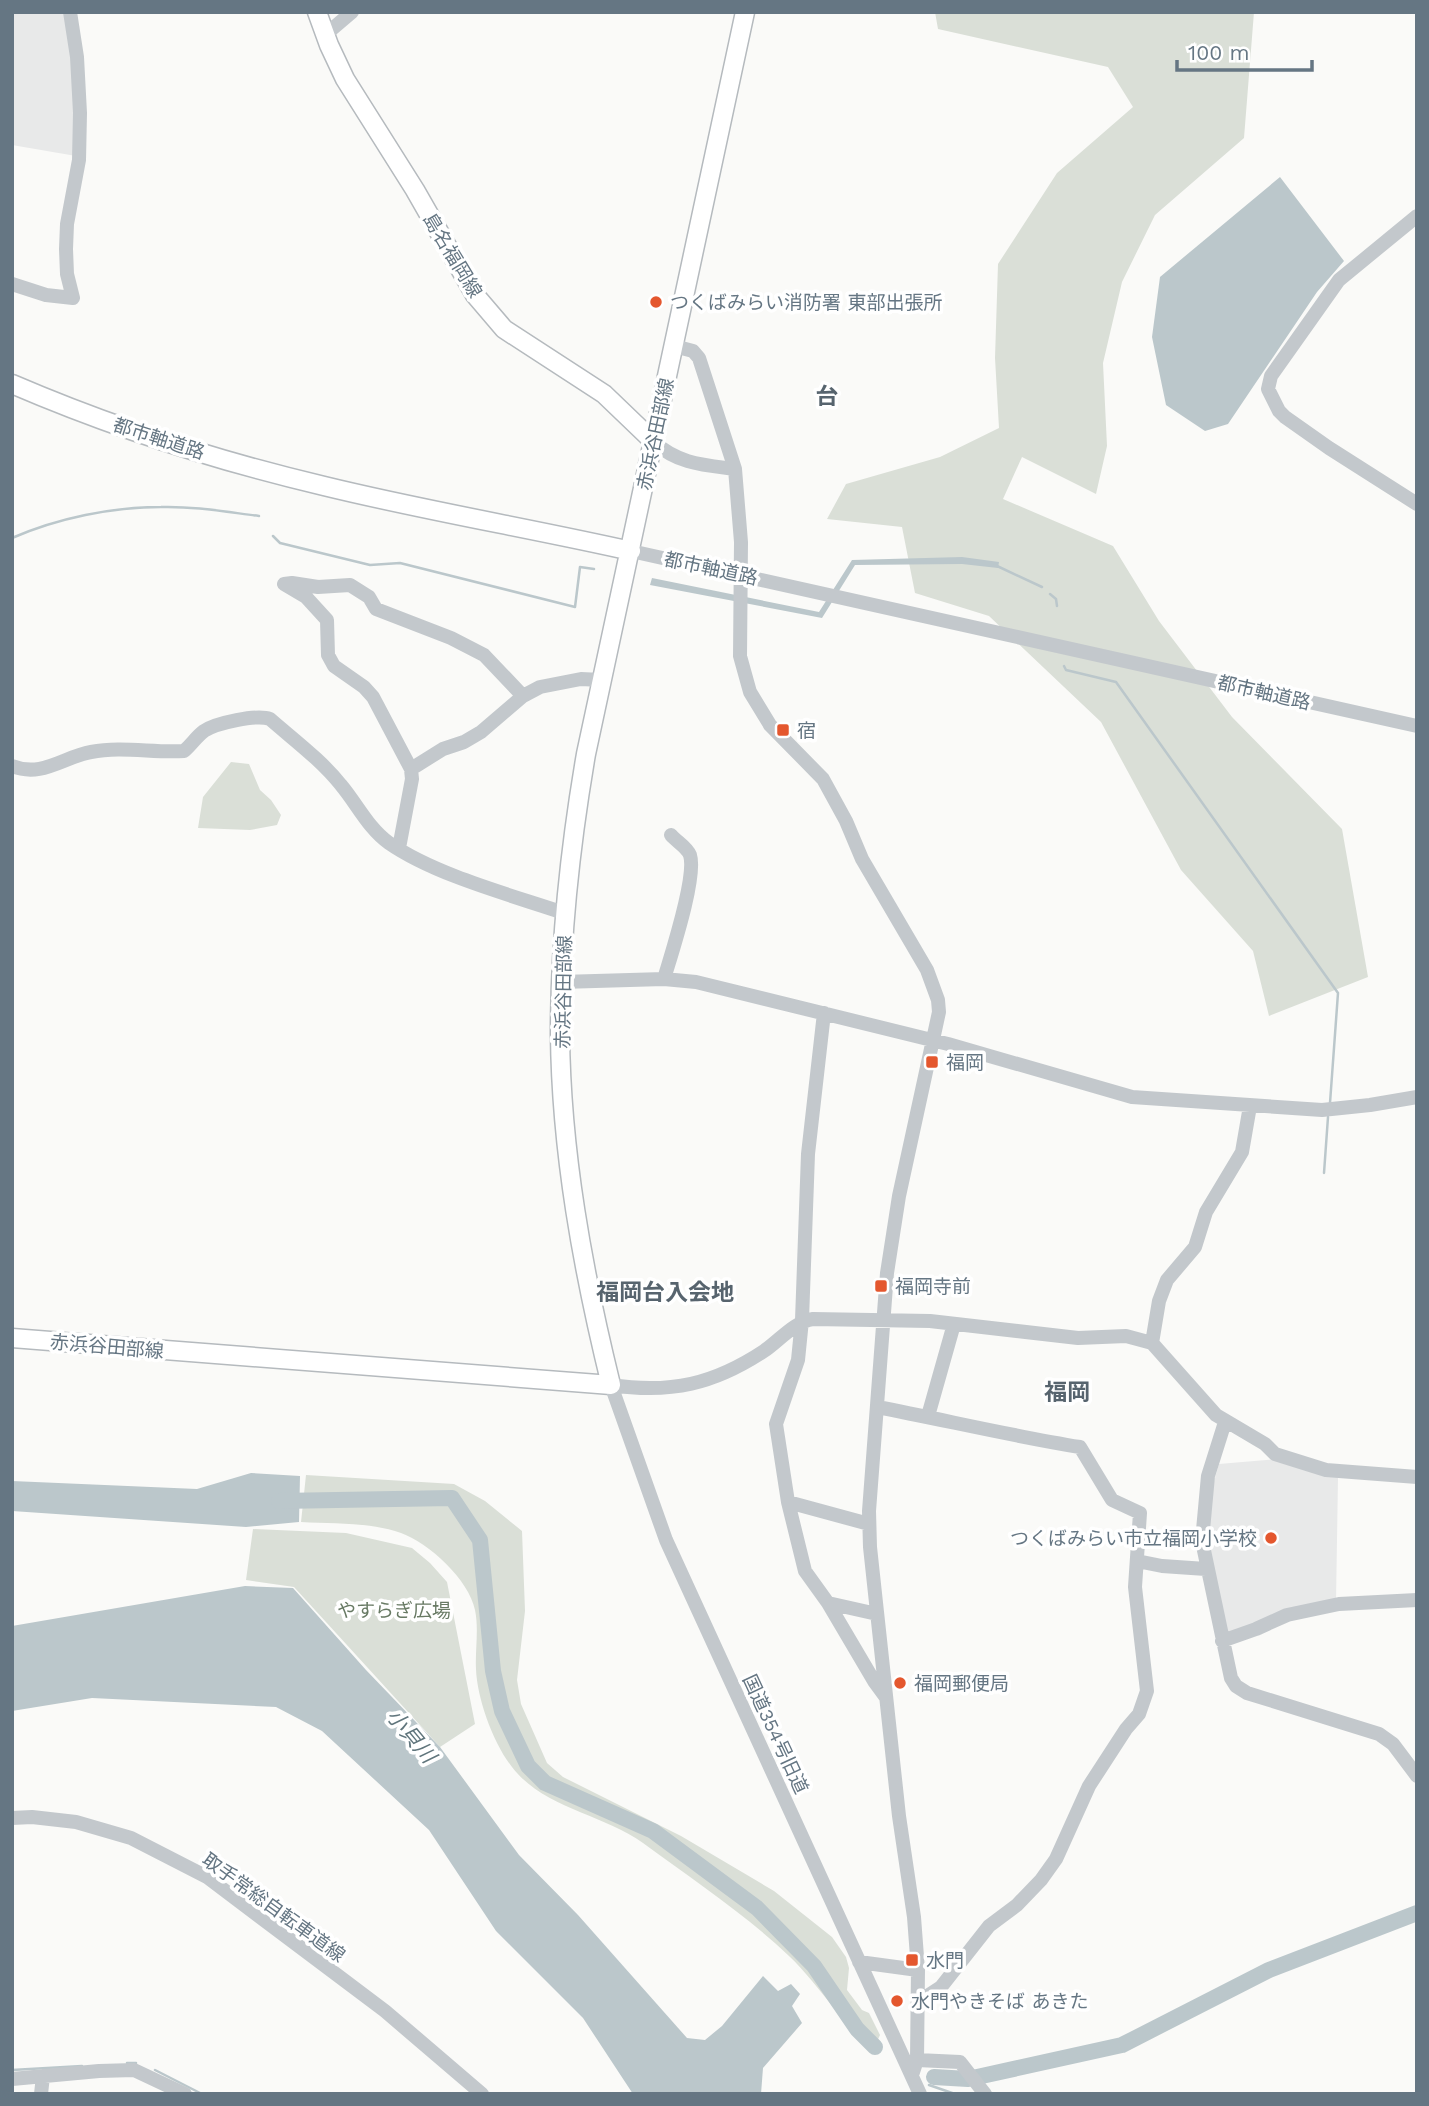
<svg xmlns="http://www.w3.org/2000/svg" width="1429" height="2106" font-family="'Work Sans','Noto Sans JP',sans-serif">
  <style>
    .built { fill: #e8e9e9 }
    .green { fill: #dadfd7 }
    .water { fill: #bbc7cb }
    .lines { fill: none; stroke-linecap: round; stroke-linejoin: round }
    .stream { stroke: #bbc7cb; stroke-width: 2.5 }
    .river { stroke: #bbc7cb; stroke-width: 16 }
    .major-casing { stroke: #b5babe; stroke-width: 21 }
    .minor { stroke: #c3c8cc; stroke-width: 14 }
    .major { stroke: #fff; stroke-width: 18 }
    .poi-dot { fill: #e4572e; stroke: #fff; stroke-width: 2.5 }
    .labels { text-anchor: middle; stroke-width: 7; stroke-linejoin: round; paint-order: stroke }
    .street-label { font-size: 19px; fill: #657683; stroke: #fff }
    .poi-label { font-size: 19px; fill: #657683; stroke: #fff; text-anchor: start }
    .park-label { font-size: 19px; fill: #687a64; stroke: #fff }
    .water-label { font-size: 21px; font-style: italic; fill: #60757c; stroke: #fff }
    .quarter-label { font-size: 23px; font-weight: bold; fill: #57646e; stroke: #fff }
  </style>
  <rect width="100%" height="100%" fill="#fafaf8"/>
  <path class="built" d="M12,12H64L73,71L76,156L12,145Z
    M1278,1459L1335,1475L1338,1478L1336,1602L1227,1636L1205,1548V1513L1219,1464Z"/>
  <path class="green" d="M935,12H1254L1244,138L1155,215L1122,282L1103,363L1107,446L1096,494L1022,457L1003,499L1113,546L1159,621L1232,717L1342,829L1368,977L1269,1016L1253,951L1181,870L1101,722L989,616L915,593L902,527L827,519L846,484L940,457L999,428L995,358L998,264L1057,173L1133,107L1108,67L938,29Z
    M231,762L249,764L260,790L271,800L281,815L277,825L250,830L198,828L203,797Z
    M306,1475L454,1484L485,1501L522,1531L525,1611L517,1680L521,1704L547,1763L563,1777L681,1836L774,1891L832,1937L846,1957L849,1968L847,1990L862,2010L869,2013L880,2035L872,2052C855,2040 846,2024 834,2008C822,1993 803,1969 789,1956C745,1914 692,1879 643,1843C603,1814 543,1808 512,1767C493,1743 477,1698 476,1669C475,1650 479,1629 475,1610C469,1580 429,1543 401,1533C370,1522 334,1524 301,1522Z
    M253,1529L346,1533L412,1548L430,1563L447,1582L475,1724L440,1747L294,1587L246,1580Z"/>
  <path class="water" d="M1280,177L1344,261L1317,292L1228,424L1205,431L1166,405L1152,337L1160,277Z
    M962,557L999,562L998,568L962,564L855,565L822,618L650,585L652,578L819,612L852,560Z
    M251,1473L300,1476L299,1522L246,1527L12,1511V1481L197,1489Z
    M245,1586L293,1588L366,1670L440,1747L519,1855L578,1915L687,2038L705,2040L722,2026L763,1976L778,1991L791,1984L800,1994L792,2006L802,2023L763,2068L761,2094H633L583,2018L496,1931L429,1830L322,1731L276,1707L92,1698L12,1711V1626Z"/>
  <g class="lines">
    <path class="stream" d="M273,536L280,543L370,565L400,563L575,607L580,567L594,569
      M12,538C58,518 112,507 161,507C193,506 227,512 259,516
      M995,565L1042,587
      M1050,594L1056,599L1057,606
      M1064,666L1066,670L1116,682L1338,993L1330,1103
      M1324,1173L1328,1117
      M127,2063H136
      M12,2070L82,2066
      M155,2070L202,2094
      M929,2085L955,2094"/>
    <path class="river" d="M279,1501L452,1498L480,1540L493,1671L502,1711L528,1766L545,1783L653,1831L757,1908L814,1966L857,2029L875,2047
      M934,2077L968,2079L1122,2045L1269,1970L1417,1913"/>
    <defs>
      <path id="major" d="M317,12L329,45L345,79L415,190L475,295L504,329L604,394L654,442
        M12,384C112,427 218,461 324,486C426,511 529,528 631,551
        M12,1338L611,1385C583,1271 561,1152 560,1034C560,940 570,847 586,754L745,12"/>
    </defs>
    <use href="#major" class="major-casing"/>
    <path class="minor" d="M325,35L352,12
      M1417,216L1339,280L1271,376L1268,389L1279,411L1285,417L1329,448L1417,504
      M12,284L46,295L73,298L67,274L66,249L67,224L79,160L80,113L77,57L70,12
      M674,346L693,351L699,358L735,469L741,542L740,656L750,692L770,725L823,779L846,821L862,859L927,970L938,1000L939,1012L899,1196L887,1273L869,1511L870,1547L899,1816L914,1917L918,1970L917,2060L912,2075
      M654,442C678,464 704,465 735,469
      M631,551L1417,726
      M12,766C42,778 63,757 91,752C121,746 154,753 184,751C191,745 197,736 204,731C216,723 257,714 270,719C294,740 321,760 341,785C357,804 368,828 389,843C435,875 511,895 564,913
      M411,769L373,697L364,687L334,666L328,655L327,620L306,597L284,584L292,583L318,587L350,585L369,597L376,609L451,638L484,655L523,696
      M399,848L412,779L411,769L443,749L464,742L481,732L523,696L540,687L581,679L601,680
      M664,979C671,955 697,877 690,855C687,847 677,842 671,835
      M561,982L664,979L696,982L948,1044L1132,1097L1322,1110L1370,1105L1417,1097
      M824,1013L808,1154L802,1320L798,1360L776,1424L788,1502L805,1571L828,1603L874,1681L885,1696
      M1152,1343L1159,1301L1167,1280L1195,1247L1206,1212L1242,1152L1250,1106
      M877,1407C945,1420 1012,1436 1080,1447L1112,1500L1140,1513L1135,1587L1147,1691L1139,1714L1126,1729L1089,1786L1056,1859L1041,1880L1017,1905L989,1926L941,1987L918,2002
      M928,1416L954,1324
      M1225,1422L1208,1476L1202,1541L1231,1678L1236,1686L1247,1693L1379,1734L1393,1744L1417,1776
      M788,1502L869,1524
      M1137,1561L1162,1566L1206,1569
      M828,1603L877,1614
      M1222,1641L1256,1629L1287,1615L1339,1604L1417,1600
      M12,1818L32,1817L76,1822L131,1838L207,1877L385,2011L482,2094
      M859,1962L918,1970
      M917,2060L960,2062L985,2094
      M12,2079L99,2071L134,2070L185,2094
      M41,2094L43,2076
      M920,2094L666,1540L611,1385C671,1394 714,1384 764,1351C780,1340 794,1322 813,1319L930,1321L1078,1338L1126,1336L1152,1343L1216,1415L1265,1444L1275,1454L1326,1470L1417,1477"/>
    <use href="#major" class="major"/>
  </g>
  <g class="poi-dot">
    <circle cx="656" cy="302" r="7"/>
    <rect x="776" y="723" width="14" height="14" rx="3.5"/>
    <rect x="925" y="1055" width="14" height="14" rx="3.5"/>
    <rect x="874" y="1279" width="14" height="14" rx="3.5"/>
    <circle cx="1271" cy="1538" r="7"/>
    <circle cx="900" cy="1683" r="7"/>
    <rect x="905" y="1953" width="14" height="14" rx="3.5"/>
    <circle cx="897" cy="2001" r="7"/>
  </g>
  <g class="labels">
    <g class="street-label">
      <text transform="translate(453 255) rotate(59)" y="7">島名福岡線</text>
      <text transform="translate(655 434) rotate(-78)" y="7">赤浜谷田部線</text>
      <text transform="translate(159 438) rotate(18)" y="7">都市軸道路</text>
      <text transform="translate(711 568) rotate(12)" y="7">都市軸道路</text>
      <text transform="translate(1264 692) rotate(13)" y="7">都市軸道路</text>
      <text transform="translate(563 992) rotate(-89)" y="7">赤浜谷田部線</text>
      <text transform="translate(107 1346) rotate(5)" y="7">赤浜谷田部線</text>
      <text transform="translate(776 1734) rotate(65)" y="7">国道354号旧道</text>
      <text transform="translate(274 1907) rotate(36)" y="7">取手常総自転車道線</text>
    </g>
    <g class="poi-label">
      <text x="670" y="309">つくばみらい消防署 東部出張所</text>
      <text x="797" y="737">宿</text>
      <text x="946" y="1069">福岡</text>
      <text x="895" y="1293">福岡寺前</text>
      <text x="1257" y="1545" text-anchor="end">つくばみらい市立福岡小学校</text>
      <text x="914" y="1690">福岡郵便局</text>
      <text x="926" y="1967">水門</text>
      <text x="911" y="2008">水門やきそば あきた</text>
    </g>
    <g class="park-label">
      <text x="394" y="1617">やすらぎ広場</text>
    </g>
    <g class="water-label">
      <text transform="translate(411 1736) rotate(50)" y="7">小貝川</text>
    </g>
    <g class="quarter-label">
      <text x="827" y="404">台</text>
      <text x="665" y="1300">福岡台入会地</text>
      <text x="1067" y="1400">福岡</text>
    </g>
  </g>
  <rect width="1429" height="2106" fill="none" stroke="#657683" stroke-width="28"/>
  <path d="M1177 60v10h135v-10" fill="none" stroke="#657683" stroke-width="3.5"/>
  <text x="1188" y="60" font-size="21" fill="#657683" stroke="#ffffff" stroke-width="5" paint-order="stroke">100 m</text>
</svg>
